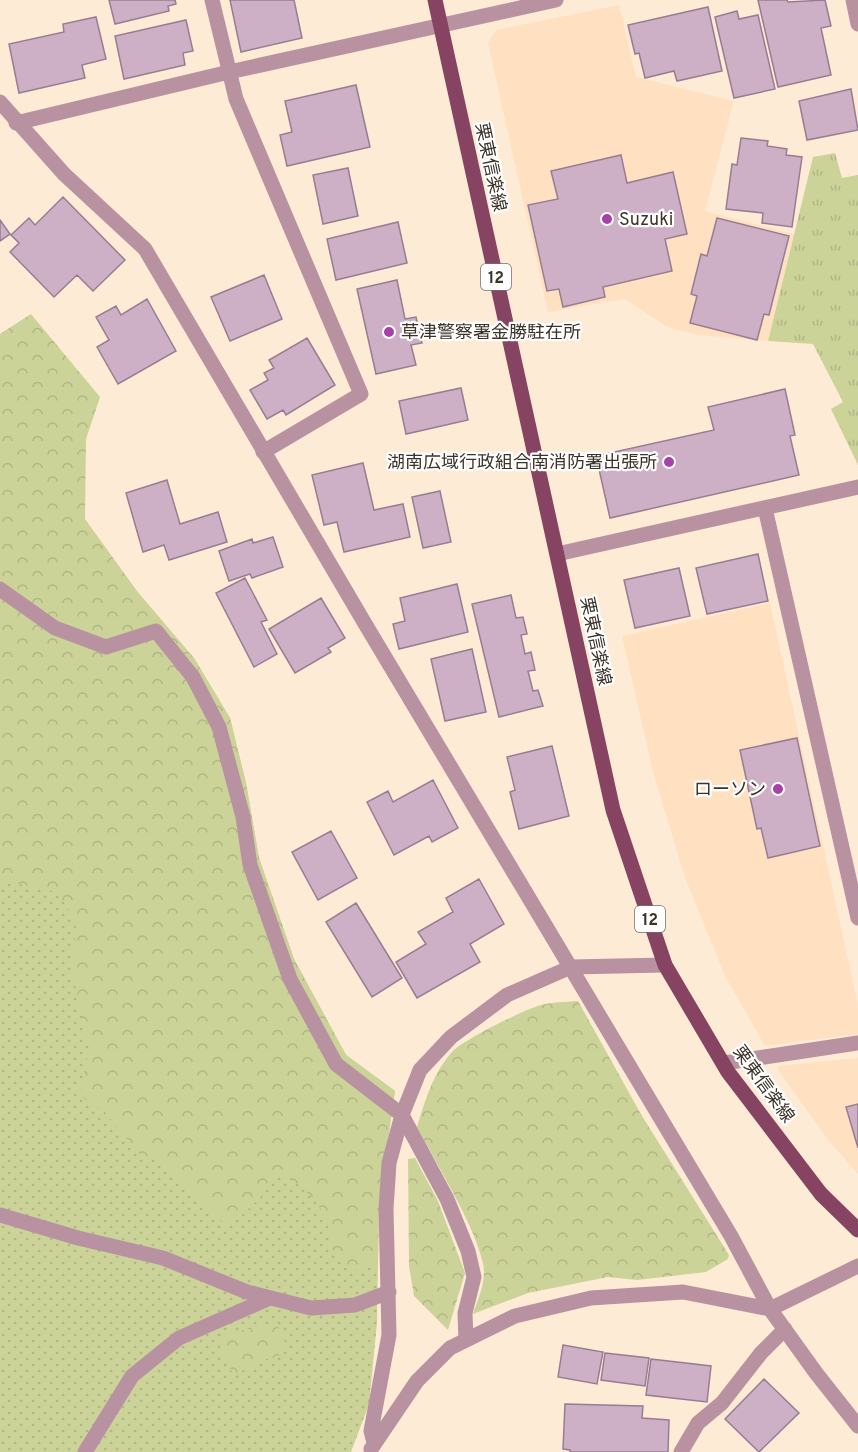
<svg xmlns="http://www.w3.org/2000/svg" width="858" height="1452" font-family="Overpass,'Noto Sans JP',sans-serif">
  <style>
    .built { fill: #ffe1c1 }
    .grass { fill: url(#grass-dots) }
    .forest { fill: url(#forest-crowns) }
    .park { fill: url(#park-tufts) }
    .building { fill: #cdb0c6; stroke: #987d92; stroke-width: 1.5 }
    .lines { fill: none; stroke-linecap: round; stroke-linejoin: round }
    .lane { stroke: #b992a1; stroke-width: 15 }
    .street { stroke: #b992a1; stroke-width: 15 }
    .primary { stroke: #864462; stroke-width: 15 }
    .poi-dot { fill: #a642a7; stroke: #fff; stroke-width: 2 }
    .labels { text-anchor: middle; stroke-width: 4.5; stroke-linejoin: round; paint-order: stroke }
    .shield { fill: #fff; stroke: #767069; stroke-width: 1.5 }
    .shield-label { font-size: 16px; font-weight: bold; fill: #3c3329 }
    .street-label { font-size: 18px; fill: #3c3329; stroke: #fff }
    .poi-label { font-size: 18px; fill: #3c3329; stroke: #fff; text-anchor: start }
  </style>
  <defs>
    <pattern id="grass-dots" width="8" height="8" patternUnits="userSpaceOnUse" patternTransform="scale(1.5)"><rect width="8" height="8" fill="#ccd399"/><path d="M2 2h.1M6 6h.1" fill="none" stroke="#b0b684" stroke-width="1.8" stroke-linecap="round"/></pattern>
    <pattern id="forest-crowns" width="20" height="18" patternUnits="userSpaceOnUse" patternTransform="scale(1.5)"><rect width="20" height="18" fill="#ccd399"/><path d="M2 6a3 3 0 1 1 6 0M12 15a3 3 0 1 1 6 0" fill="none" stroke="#b0b684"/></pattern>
    <pattern id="park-tufts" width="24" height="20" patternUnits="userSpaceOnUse" patternTransform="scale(1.5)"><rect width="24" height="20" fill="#ccd399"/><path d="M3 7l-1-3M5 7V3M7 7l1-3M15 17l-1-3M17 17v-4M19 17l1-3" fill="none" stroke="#b0b684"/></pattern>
  </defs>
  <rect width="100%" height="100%" fill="#feebd6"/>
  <path class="built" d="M619,5L636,77L734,101L705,211L794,234L768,341L698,335L667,327L625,299L548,312L488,43L496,30Z
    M770,603L858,1005V1034L765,1046L725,976L684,875L653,772L622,636Z
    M858,1058V1174L829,1141L778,1070V1066Z"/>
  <path class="grass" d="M0,567L194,658L230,718L246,783L259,858L294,959L346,1055L395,1091L379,1202L377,1323L369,1404L351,1452H0Z"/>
  <path class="forest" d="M31,314L100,397L86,439L85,519L137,591L194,658L230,718L246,783L259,858L294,959L346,1055L395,1091L379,1202L378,1263L352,1272C323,1251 336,1243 324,1215C315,1196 297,1184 281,1172L259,1199L228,1228L164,1164L138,1153L104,1111L79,1095L89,1048L77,997L73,967L76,920L57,892L0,880V334Z
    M578,1001L642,1116L729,1255L728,1259L706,1272L637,1280L608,1277L528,1293L473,1314C478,1299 487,1280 483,1264C475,1225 436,1164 417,1127C425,1101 433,1073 452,1052C463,1040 523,1010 541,1005C552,1002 566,1002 578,1001Z
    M415,1158L438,1201L465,1273L448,1330L414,1296L409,1266L408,1159Z
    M276,1322L285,1341L278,1357L260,1360L234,1376L220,1349L221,1336Z"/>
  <path class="park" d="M835,153L842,178L858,175V465L831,409L843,402L813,344L768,341L813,157Z"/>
  <path class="building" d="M109,0H175L176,4L168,6L169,11L115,24Z
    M230,0H294L302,38L241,52Z
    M758,0H787L788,2L825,0L831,26L821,28L831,75L778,87Z
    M708,7L722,71L677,81L674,71L645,78L639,53L635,54L628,25Z
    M737,11L739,19L758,15L775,89L734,98L715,17Z
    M96,17L106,59L82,65L85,78L19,93L9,44L64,32L63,24Z
    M186,20L193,51L183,53L185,65L124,79L115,36Z
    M356,85L370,147L287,166L280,135L292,132L285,101Z
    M851,89L858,130L807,140L799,101Z
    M741,138L768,141L767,146L787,149L786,155L802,157L792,227L762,223L763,213L726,209L732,164L737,165Z
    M621,155L627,183L673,172L687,234L665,239L672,271L603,287L605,297L563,307L559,289L547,291L528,205L558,199L551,171Z
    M348,168L358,216L323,224L313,175Z
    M63,197L125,260L93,291L77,275L54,297L10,252L19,243L11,235L29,218L35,225Z
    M717,218L789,236L769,315L764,314L757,340L690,323L697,296L691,294L701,254L707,256Z
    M0,220L10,234L0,241Z
    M398,222L407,263L336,280L327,239Z
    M264,275L282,319L230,341L211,297Z
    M397,280L405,319L416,317L422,343L411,345L416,365L376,374L357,289Z
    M147,299L176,351L118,384L97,347L109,340L96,317L116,306L121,315Z
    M307,338L335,385L286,415L283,410L267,419L250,390L268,380L264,373L274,368L269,360Z
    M461,388L468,420L406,434L399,401Z
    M785,389L795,435L790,436L799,475L610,518L596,456L714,430L708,407Z
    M363,463L374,510L403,504L410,537L344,552L337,522L324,525L312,475Z
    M167,480L180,524L218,512L227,542L169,560L164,545L143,552L126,493Z
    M440,491L451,542L423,548L412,497Z
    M273,537L283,567L252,578L250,574L229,581L219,551L252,539L253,543Z
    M758,554L768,601L707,614L696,568Z
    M679,568L690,616L635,628L624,580Z
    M245,578L267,620L261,622L277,654L254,667L216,593Z
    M457,584L468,632L399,649L393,624L405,621L400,598Z
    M511,595L516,618L523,617L527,634L521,635L525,654L531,652L535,670L528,671L533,691L538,690L543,706L499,717L472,604Z
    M321,598L345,638L328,648L331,652L295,673L269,629Z
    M472,649L486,712L445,721L431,659Z
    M797,738L820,846L768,858L761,828L757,829L740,750Z
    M552,746L569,816L519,829L510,792L515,790L507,757Z
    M433,780L458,828L432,842L429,836L394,855L367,802L388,791L393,802Z
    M331,831L357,878L318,900L292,852Z
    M479,879L504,924L470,944L480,962L417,998L396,962L426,944L418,932L453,912L446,898Z
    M356,903L402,978L372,997L326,922Z
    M858,1104V1148L846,1107Z
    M563,1345L603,1352L597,1384L558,1377Z
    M605,1353L649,1358L645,1386L601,1380Z
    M651,1359L711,1366L707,1402L646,1395Z
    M764,1379L799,1413L759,1452L725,1419Z
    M565,1404L643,1406L642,1418L669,1420L668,1452H570V1450L563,1449Z"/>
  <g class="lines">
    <path class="lane" d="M0,102L64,174L145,249L364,622L731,1236L770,1309L816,1373L858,1426
      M0,589L55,628L106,647L156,631L193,677L219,727L243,817L250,865L290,979L336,1064L402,1115L447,1199L468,1251L474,1277L465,1313L466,1340
      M0,1215L78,1238L163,1258L247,1292L311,1308L355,1305L389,1292
      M374,1443L371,1431L389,1335L386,1209L389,1163L402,1115L420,1070L451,1037L507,995L571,967
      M371,1449L417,1381L450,1348L515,1316L591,1298L683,1292L770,1309
      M85,1452L132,1376L179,1338L270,1298
      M681,1452L698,1423L722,1403L761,1353L785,1329"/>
    <path class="street" d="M212,0L236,99L361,394L263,452
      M853,0L858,24
      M16,123L229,72L556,0
      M765,508L858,918
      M557,554L858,487
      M571,967L665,965
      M724,1063L858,1043
      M770,1309L858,1266"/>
    <path class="primary" d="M435,0L613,810L665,965L728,1072L821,1194L858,1230"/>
  </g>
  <g class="poi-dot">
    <circle cx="607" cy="219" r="6"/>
    <circle cx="389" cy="332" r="6"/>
    <circle cx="669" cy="462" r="6"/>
    <circle cx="778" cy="789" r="6"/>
  </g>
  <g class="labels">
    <g class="shield">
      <rect x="481" y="264" width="30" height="26" rx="4.5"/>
      <rect x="635" y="906" width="30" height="26" rx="4.5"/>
    </g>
    <g class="shield-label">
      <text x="496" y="283">12</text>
      <text x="650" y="925">12</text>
    </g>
    <g class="street-label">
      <text transform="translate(491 167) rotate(78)" y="6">栗東信楽線</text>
      <text transform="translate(596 641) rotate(78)" y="6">栗東信楽線</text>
      <text transform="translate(764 1084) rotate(54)" y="6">栗東信楽線</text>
    </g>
    <g class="poi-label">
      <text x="619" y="225">Suzuki</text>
      <text x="401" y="338">草津警察署金勝駐在所</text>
      <text x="657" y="468" text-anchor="end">湖南広域行政組合南消防署出張所</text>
      <text x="766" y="795" text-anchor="end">ローソン</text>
    </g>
  </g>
</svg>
